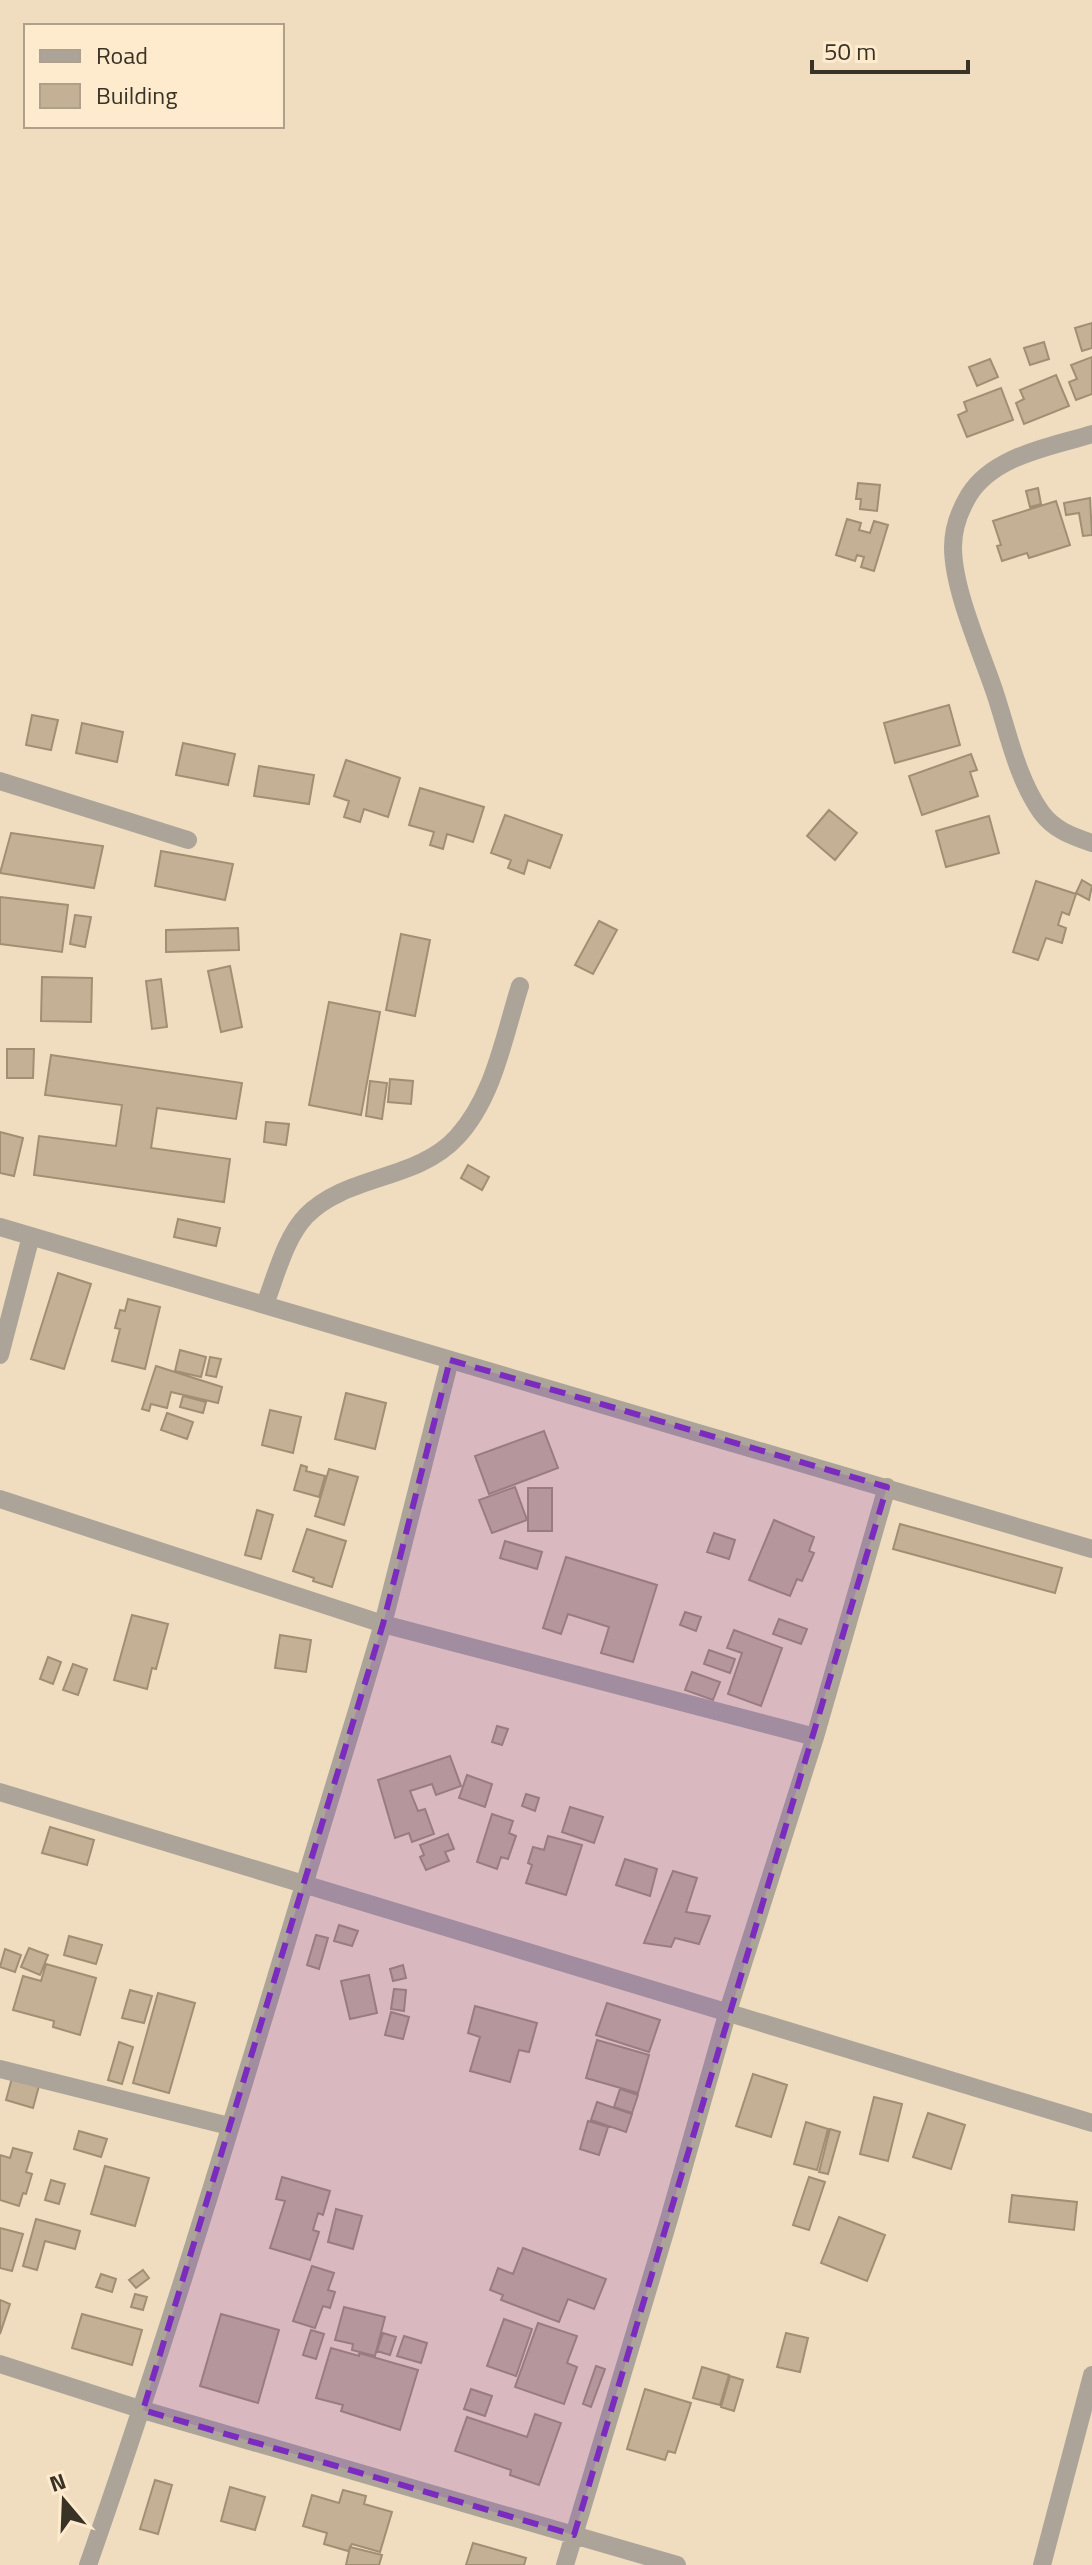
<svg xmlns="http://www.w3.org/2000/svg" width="1092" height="2565" font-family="'Titillium Web',sans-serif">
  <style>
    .building { fill: #c4b195; stroke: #a18f74; stroke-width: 2 }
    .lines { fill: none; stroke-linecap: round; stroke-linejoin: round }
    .minor { stroke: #aca498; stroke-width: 18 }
    .marked { fill: #7b2cbf; fill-opacity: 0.2; stroke: #7b2cbf; stroke-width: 6; stroke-dasharray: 16 10; stroke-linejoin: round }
  </style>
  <rect width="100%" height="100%" fill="#f0ddc0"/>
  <path class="building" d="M1092,323V348L1082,351L1075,328Z
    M1044,342L1049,359L1030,365L1024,348Z
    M1092,357V394L1076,400L1069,382L1077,379L1071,365Z
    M990,359L998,377L977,386L969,367Z
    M1056,375L1069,406L1024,424L1016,403L1024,399L1020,390Z
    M1001,388L1013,420L967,437L958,415L967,411L964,402Z
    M858,483L880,485L877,511L860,509L861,499H856Z
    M1038,488L1041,504L1030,507L1026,491Z
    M1090,498L1092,535L1083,536L1079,513L1066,515L1064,503Z
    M1056,501L1070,545L1029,558L1027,553L1002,561L997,546L1001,545L993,521Z
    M847,519L861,523L859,530L870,533L874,521L888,525L874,571L861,567L864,557L857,555L855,561L836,555Z
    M949,705L960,745L895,763L884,723Z
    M32,715L58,720L51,750L26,745Z
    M82,723L123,732L117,762L76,753Z
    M183,743L235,754L228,785L176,775Z
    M971,754L977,770L970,772L978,796L922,815L909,776Z
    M346,760L400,778L388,817L364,809L360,822L344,817L349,801L334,796Z
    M259,766L314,775L309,804L254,796Z
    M420,788L484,807L473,842L447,834L443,849L430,845L434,832L409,825Z
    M829,810L857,833L835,860L807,836Z
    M505,815L562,835L550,868L528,860L524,874L508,868L511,860L491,853Z
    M989,816L999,853L946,867L936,831Z
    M11,833L103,846L94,888L0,873Z
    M161,851L233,864L225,900L155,886Z
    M1082,880L1092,886L1089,900L1076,893Z
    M1036,881L1076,894L1069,915L1062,912L1058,925L1066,928L1062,943L1046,938L1038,960L1013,952Z
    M0,897L68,905L62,952L0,944Z
    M75,915L91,917L85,947L70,944Z
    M599,921L617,930L593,974L575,965Z
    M238,928L239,950L166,952V930Z
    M401,934L430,940L415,1016L386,1010Z
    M230,966L242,1027L221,1032L208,971Z
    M42,977L92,978L91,1022L41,1021Z
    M161,979L167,1027L152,1029L146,981Z
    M329,1002L380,1012L361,1115L309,1105Z
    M7,1049H34L33,1078H7Z
    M51,1055L242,1083L236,1119L157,1108L151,1148L230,1159L224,1202L34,1175L39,1136L116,1146L122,1105L45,1095Z
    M390,1079L413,1081L411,1104L388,1102Z
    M370,1081L387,1083L382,1119L366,1116Z
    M266,1122L289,1124L286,1145L264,1142Z
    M0,1132L23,1138L14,1176L0,1173Z
    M468,1165L489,1177L482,1190L461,1178Z
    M178,1219L220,1228L216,1246L174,1237Z
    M58,1273L91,1284L64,1369L31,1359Z
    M128,1299L160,1307L145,1369L112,1361L120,1329L115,1328L120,1310L125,1311Z
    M180,1350L206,1357L201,1377L175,1371Z
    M210,1357L221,1359L216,1377L206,1375Z
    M156,1366L222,1387L218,1403L171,1392L167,1408L151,1404L149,1411L142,1409Z
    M346,1393L386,1403L375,1449L335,1439Z
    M183,1396L206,1402L203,1413L180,1407Z
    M270,1410L301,1417L293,1453L262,1445Z
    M167,1413L193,1422L187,1439L161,1430Z
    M544,1431L558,1468L489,1494L475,1456Z
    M301,1465L307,1467L306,1471L325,1476L319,1497L294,1490Z
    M329,1469L358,1477L344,1525L315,1516Z
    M515,1487L527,1520L492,1533L479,1500Z
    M528,1488H552V1531H528Z
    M257,1510L273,1515L261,1559L245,1555Z
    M774,1520L814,1537L809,1551L814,1553L802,1581L797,1579L790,1596L749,1580Z
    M900,1524L1062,1568L1055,1593L893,1549Z
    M307,1529L346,1541L332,1587L313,1581L314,1578L293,1571Z
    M714,1533L735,1540L729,1559L707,1552Z
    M505,1541L542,1552L537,1569L500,1558Z
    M566,1557L657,1585L633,1662L601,1653L609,1627L568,1614L561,1634L543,1628Z
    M685,1612L701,1617L696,1631L680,1625Z
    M132,1615L168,1624L156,1669L152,1668L147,1689L114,1680Z
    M779,1619L807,1629L801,1644L773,1634Z
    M734,1630L782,1648L761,1706L728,1694L742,1653L727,1648Z
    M280,1635L311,1640L306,1672L275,1668Z
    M709,1650L735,1659L730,1673L704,1664Z
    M48,1657L61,1662L53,1684L40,1679Z
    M73,1664L87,1669L78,1695L63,1690Z
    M692,1672L720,1682L713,1700L685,1690Z
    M497,1726L508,1729L502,1745L492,1742Z
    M450,1756L461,1786L436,1795L432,1784L410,1791L418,1811L425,1809L434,1834L412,1842L409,1833L395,1838L378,1780Z
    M467,1775L492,1784L485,1807L459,1798Z
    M526,1794L539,1798L535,1811L522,1806Z
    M570,1807L603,1817L594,1843L562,1832Z
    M492,1814L513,1821L509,1833L516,1836L508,1859L501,1857L497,1869L477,1862Z
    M50,1827L94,1840L87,1865L42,1853Z
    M448,1834L454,1849L445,1852L449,1861L426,1870L420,1857L424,1855L420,1845Z
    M548,1836L582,1845L566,1895L526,1883L532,1865L528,1863L533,1847L544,1850Z
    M625,1859L657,1869L650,1896L616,1885Z
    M673,1871L697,1878L686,1912L710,1916L699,1944L675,1938L671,1947L644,1943Z
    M339,1925L358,1931L352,1946L334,1941Z
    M316,1935L328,1938L319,1969L307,1965Z
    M69,1936L102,1945L96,1964L64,1955Z
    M29,1948L48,1955L40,1975L21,1967Z
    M5,1949L21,1955L15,1972L0,1967Z
    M46,1964L96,1978L80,2035L53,2027L54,2021L13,2010L23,1976L41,1981Z
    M403,1965L406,1978L393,1981L390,1969Z
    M369,1975L377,2013L350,2019L341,1981Z
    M394,1989L406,1990L404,2011L391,2009Z
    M130,1990L152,1996L144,2023L122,2018Z
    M158,1993L195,2003L169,2093L133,2083Z
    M607,2003L660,2020L649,2052L596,2035Z
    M475,2006L537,2023L529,2052L519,2050L510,2082L470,2071L480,2037L468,2033Z
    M391,2012L409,2017L403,2039L385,2035Z
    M597,2040L649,2055L638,2093L586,2078Z
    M119,2042L133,2047L122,2084L108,2080Z
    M753,2074L787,2085L771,2137L736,2126Z
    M12,2078L39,2086L33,2108L6,2100Z
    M620,2089L638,2095L632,2113L614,2107Z
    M874,2097L902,2104L888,2161L860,2154Z
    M597,2102L632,2114L626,2132L591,2120Z
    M928,2113L965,2125L951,2169L913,2157Z
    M588,2121L608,2127L599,2155L580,2149Z
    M806,2122L828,2129L817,2170L794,2164Z
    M830,2129L840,2132L828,2174L819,2172Z
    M79,2131L107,2139L101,2157L74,2149Z
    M13,2148L32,2153L26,2172L32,2174L26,2194L23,2193L19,2206L0,2200V2155L10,2158Z
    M105,2166L149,2178L135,2226L91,2214Z
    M282,2177L330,2191L323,2215L318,2213L313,2230L319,2232L310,2260L270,2248L285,2201L276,2199Z
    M809,2177L825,2182L809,2230L793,2225Z
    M51,2180L65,2184L59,2204L45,2200Z
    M1012,2195L1077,2202L1074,2230L1009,2222Z
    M336,2209L362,2216L353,2249L328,2242Z
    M839,2217L885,2235L867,2281L821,2263Z
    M36,2219L80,2231L75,2249L45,2241L37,2270L23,2266Z
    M0,2228L23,2234L12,2271L0,2268Z
    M523,2248L606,2279L594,2309L568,2299L559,2322L501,2300L503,2295L490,2290L498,2268L513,2274Z
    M312,2266L334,2273L328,2290L335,2292L330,2308L323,2306L315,2328L293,2321Z
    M143,2270L149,2278L136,2288L129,2280Z
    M101,2274L116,2279L112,2292L96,2287Z
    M135,2294L147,2297L143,2310L131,2307Z
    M0,2300L10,2304L0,2334Z
    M344,2307L385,2317L375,2356L352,2350L353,2344L335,2340Z
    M82,2314L142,2330L132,2365L72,2348Z
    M221,2314L279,2330L258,2403L200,2386Z
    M504,2319L532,2329L516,2376L487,2366Z
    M538,2323L577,2336L567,2363L577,2367L564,2404L515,2387Z
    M311,2330L324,2334L316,2359L303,2355Z
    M383,2333L396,2337L390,2355L377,2351Z
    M786,2333L808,2338L800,2372L777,2367Z
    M404,2336L427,2343L421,2363L397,2356Z
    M331,2348L359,2356V2353L418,2370L400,2430L341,2411L343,2405L316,2398Z
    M596,2366L605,2369L591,2407L583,2404Z
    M702,2367L729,2375L720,2405L693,2398Z
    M730,2376L743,2380L734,2411L721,2407Z
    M471,2389L492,2396L485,2416L464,2409Z
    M645,2389L691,2403L675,2453L668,2451L665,2460L627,2449Z
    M535,2414L561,2423L539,2485L510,2475L511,2470L455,2451L467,2417L527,2437Z
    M155,2480L172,2485L158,2534L140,2529Z
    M230,2487L265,2497L255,2530L221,2521Z
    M343,2490L366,2496L364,2504L392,2512L380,2552L352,2544L348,2551L324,2544L327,2533L303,2526L312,2495L339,2503Z
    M473,2543L526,2558L524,2565H466Z
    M350,2547L382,2555L379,2565H346Z"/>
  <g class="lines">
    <path class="minor" d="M1092,434C1051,447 994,455 969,495C960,510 953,529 953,547C953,590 981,651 995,693C1008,732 1017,778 1041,812C1054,830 1072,836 1092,843
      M0,781L188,840
      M0,1227L1092,1549
      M265,1304C276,1276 285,1238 306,1216C347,1174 417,1181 457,1137C494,1097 504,1036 520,986
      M0,1355L31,1236
      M0,1499L383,1624L815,1737
      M0,1792L1092,2123
      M0,2069L229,2126
      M0,2364L143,2410L677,2565
      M88,2565C187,2283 269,1997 357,1711L383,1624L450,1360
      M565,2565L669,2219L728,2011L815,1737L887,1487
      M1042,2565L1092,2375"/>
  </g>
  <path class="marked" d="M450,1360L887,1487L574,2535L143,2410L383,1624Z"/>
  <rect x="24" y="24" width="260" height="104" fill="#feeacd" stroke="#afa08b" stroke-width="2"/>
  <rect x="40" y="50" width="40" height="12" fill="#aca498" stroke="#afa08b" stroke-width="2"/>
  <text x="96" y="64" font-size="24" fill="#393227">Road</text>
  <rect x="40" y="84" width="40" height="24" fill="#c4b195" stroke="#afa08b" stroke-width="2"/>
  <text x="96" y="104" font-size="24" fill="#393227">Building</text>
  <g transform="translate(64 2501) rotate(341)" stroke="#feeacd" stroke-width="6" paint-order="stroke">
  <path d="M0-6L14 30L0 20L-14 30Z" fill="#393227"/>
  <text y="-12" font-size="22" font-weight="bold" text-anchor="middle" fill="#393227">N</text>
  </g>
  <path d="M812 60v12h156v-12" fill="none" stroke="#393227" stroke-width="4"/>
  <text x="824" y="60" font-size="24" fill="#393227" stroke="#feeacd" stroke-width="6" paint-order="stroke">50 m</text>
</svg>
